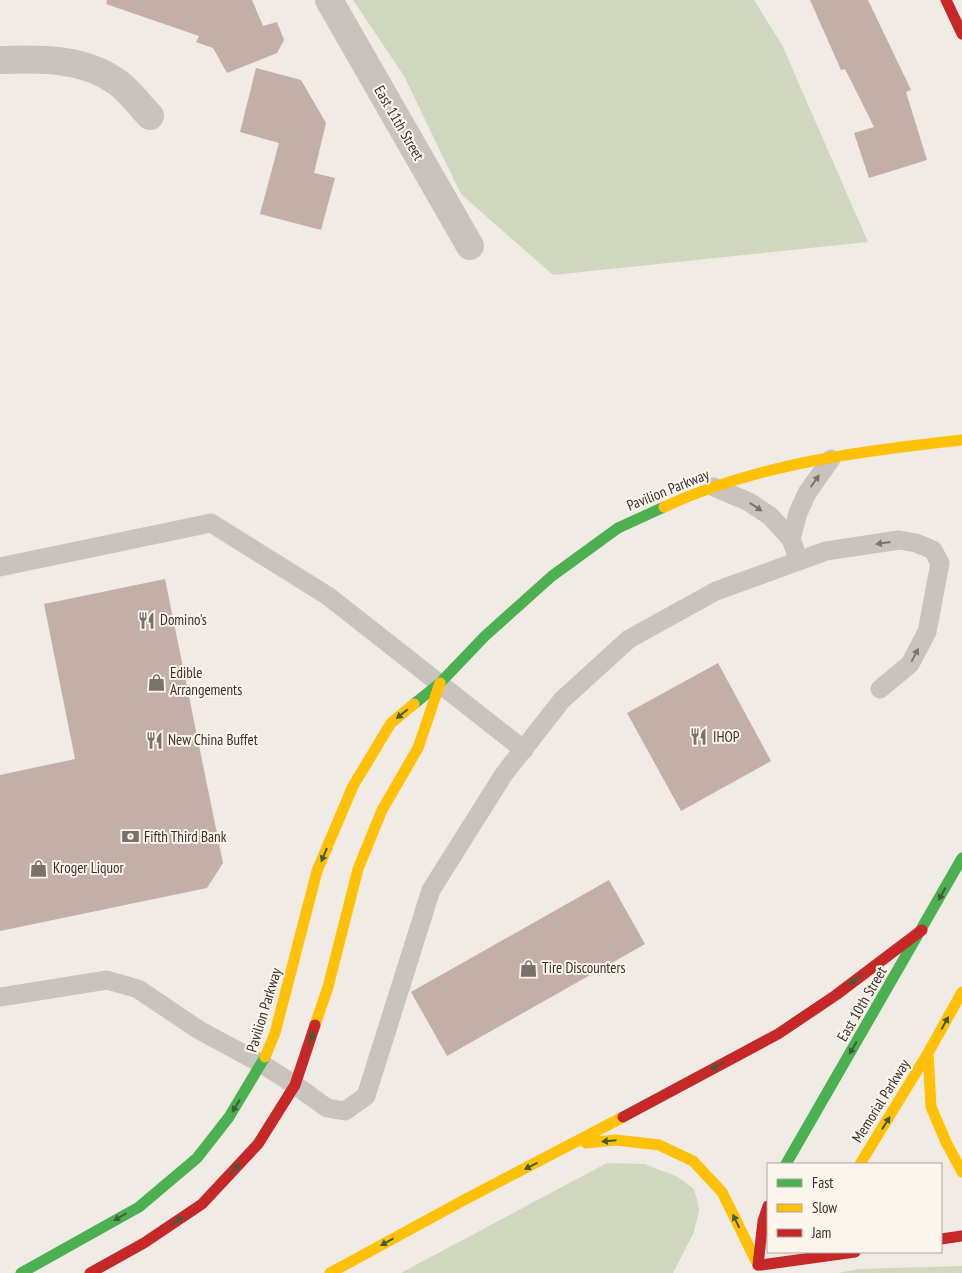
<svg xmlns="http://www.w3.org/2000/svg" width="962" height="1273" font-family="'PT Sans Narrow',sans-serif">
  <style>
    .green { fill: #d1d6bf }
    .building { fill: #c3afa7 }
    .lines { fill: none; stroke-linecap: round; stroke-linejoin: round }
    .lane { stroke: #c9c3be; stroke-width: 19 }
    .street { stroke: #c9c3be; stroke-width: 28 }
    .fast { stroke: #4caf50; stroke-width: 11 }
    .slow { stroke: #ffc107; stroke-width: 11 }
    .jam { stroke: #c62828; stroke-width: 11 }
    .oneway { fill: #7b726d }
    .oneway2 { fill: #415c38 }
    .labels { text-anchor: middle; stroke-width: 4; stroke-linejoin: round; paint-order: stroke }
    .street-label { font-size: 15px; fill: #3b302b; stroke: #fbf5ee }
    .poi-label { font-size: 15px; fill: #3b302b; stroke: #fbf5ee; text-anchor: start }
  </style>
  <rect width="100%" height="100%" fill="#f0ebe5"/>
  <path class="green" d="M353,0H754L782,45L868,242L553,275L461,194L404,76Z
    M607,1163L644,1164L676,1176L693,1188L697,1199L699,1210L694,1232L673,1273H401Z
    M962,1266V1273H838L859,1269Z"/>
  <path class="building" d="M107,0H252L263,26L277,22L284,40L277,53L227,73L213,48L196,42L199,36L106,4Z
    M810,0H868L911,90L906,92L927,160L869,178L854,133L874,127L845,69L841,70Z
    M256,68L301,80L326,123L314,173L335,178L321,230L260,214L279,143L240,132Z
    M165,579L223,863L207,888L0,931V775L75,759L44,604Z
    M718,663L771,761L681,811L627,713Z
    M609,880L645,944L447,1056L411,992Z"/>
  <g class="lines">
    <path class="lane" d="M714,487L749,502L770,516L791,539L799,561
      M791,539L798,513L807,493L831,459
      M0,567L211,523L328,596L524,750
      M0,997L107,980L138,989L199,1030L262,1064L295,1085L327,1108L345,1111L366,1096L431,890L504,774L562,700L629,639L716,591L826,551L899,540L916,543L933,550L940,563L927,632L910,664L880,689"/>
    <path class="street" d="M329,0L470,246
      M0,60C40,59 83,57 117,82C129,90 139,105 150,116"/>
    <path class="fast" d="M414,704L440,683L485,636L552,576L618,528L664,507
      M786,1164L962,858
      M21,1273L139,1207L197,1158L229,1117L265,1057"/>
    <path class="slow" d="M664,507C756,464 861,451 962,440
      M315,1025L328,987L358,869L382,810L418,748L440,683
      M928,1053L931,1107L946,1142L962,1172
      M265,1057L275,1033L317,871L353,786L391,723L414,704
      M586,1143L616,1140L659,1145L693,1161L722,1192L758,1265H761
      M860,1164L928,1053L962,992
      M330,1273L464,1200L623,1117"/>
    <path class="jam" d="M946,0L962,34
      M623,1117L778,1034L836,995L922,930
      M941,1239L962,1236
      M758,1265L763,1221L768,1206
      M761,1265L855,1252
      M90,1273L144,1243L202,1204L258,1144L295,1085L315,1025"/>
  </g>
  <defs><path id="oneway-solid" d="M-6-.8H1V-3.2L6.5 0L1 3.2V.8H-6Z" transform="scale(1.25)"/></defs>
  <g class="oneway">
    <use href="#oneway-solid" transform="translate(815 481) rotate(-55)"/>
    <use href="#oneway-solid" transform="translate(756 507) rotate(34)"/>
    <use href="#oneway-solid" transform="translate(883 543) rotate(172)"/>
    <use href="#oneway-solid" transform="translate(915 655) rotate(-62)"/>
  </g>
  <g class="oneway2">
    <use href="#oneway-solid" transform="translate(402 714) rotate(141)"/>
    <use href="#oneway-solid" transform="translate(324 855) rotate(113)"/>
    <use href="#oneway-solid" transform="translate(942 894) rotate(119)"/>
    <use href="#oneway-solid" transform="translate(855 980) rotate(142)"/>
    <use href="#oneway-solid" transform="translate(945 1023) rotate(-61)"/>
    <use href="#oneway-solid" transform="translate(311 1039) rotate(-71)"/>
    <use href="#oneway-solid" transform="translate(853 1048) rotate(120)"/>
    <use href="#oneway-solid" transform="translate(717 1066) rotate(151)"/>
    <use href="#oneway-solid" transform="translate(236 1106) rotate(122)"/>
    <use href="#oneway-solid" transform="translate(886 1123) rotate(-58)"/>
    <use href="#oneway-solid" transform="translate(609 1141) rotate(175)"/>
    <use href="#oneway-solid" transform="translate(531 1166) rotate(153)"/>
    <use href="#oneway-solid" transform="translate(235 1169) rotate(-47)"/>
    <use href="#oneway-solid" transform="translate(120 1217) rotate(150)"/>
    <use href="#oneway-solid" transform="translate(177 1221) rotate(-34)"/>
    <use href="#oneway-solid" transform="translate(736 1221) rotate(-116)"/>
    <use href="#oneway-solid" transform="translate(387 1242) rotate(151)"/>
  </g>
  <defs>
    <symbol id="restaurant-bare" viewBox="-9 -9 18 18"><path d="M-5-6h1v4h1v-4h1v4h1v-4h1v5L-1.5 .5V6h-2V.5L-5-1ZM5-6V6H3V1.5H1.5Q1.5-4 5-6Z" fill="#7a716c" stroke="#fbf5ee" stroke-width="2.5" paint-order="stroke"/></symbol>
    <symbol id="shop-bare" viewBox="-9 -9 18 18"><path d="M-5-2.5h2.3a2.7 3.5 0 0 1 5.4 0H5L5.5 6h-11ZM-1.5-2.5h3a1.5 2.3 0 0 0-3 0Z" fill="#7a716c" stroke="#fbf5ee" stroke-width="2.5" paint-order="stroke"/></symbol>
    <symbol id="bank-bare" viewBox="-9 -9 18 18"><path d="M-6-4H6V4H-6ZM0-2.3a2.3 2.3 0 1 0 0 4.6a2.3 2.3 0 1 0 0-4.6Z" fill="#7a716c" stroke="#fbf5ee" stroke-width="2.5" paint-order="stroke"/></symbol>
  </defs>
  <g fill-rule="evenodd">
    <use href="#restaurant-bare" x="134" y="608" width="25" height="25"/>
    <use href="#shop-bare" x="144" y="670" width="25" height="25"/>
    <use href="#restaurant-bare" x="686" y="724" width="25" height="25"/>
    <use href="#restaurant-bare" x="142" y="728" width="25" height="25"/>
    <use href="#bank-bare" x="118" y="824" width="25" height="25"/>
    <use href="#shop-bare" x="26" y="856" width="25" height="25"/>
    <use href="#shop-bare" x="516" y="956" width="25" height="25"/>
  </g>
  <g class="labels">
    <g class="street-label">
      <text transform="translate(399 123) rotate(60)" y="5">East 11th Street</text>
      <text transform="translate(668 490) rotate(-22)" y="5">Pavilion Parkway</text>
      <text transform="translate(862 1004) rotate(-60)" y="5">East 10th Street</text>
      <text transform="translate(264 1010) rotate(-73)" y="5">Pavilion Parkway</text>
      <text transform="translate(881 1101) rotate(-58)" y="5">Memorial Parkway</text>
    </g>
    <g class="poi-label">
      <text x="160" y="625">Domino's</text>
      <text x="170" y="678">Edible<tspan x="170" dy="17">Arrangements</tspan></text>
      <text x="713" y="742">IHOP</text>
      <text x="168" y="745">New China Buffet</text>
      <text x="144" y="842">Fifth Third Bank</text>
      <text x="53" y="873">Kroger Liquor</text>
      <text x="542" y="973">Tire Discounters</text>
    </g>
  </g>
  <rect x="767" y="1163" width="175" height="90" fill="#fbf5ee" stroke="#aea6a0"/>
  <rect x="777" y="1179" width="25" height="8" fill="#4caf50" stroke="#aea6a0"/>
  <text x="812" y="1188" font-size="15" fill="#3b302b">Fast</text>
  <rect x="777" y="1204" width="25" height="8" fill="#ffc107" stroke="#aea6a0"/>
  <text x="812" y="1213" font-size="15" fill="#3b302b">Slow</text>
  <rect x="777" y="1229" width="25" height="8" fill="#c62828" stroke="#aea6a0"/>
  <text x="812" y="1238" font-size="15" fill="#3b302b">Jam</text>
</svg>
